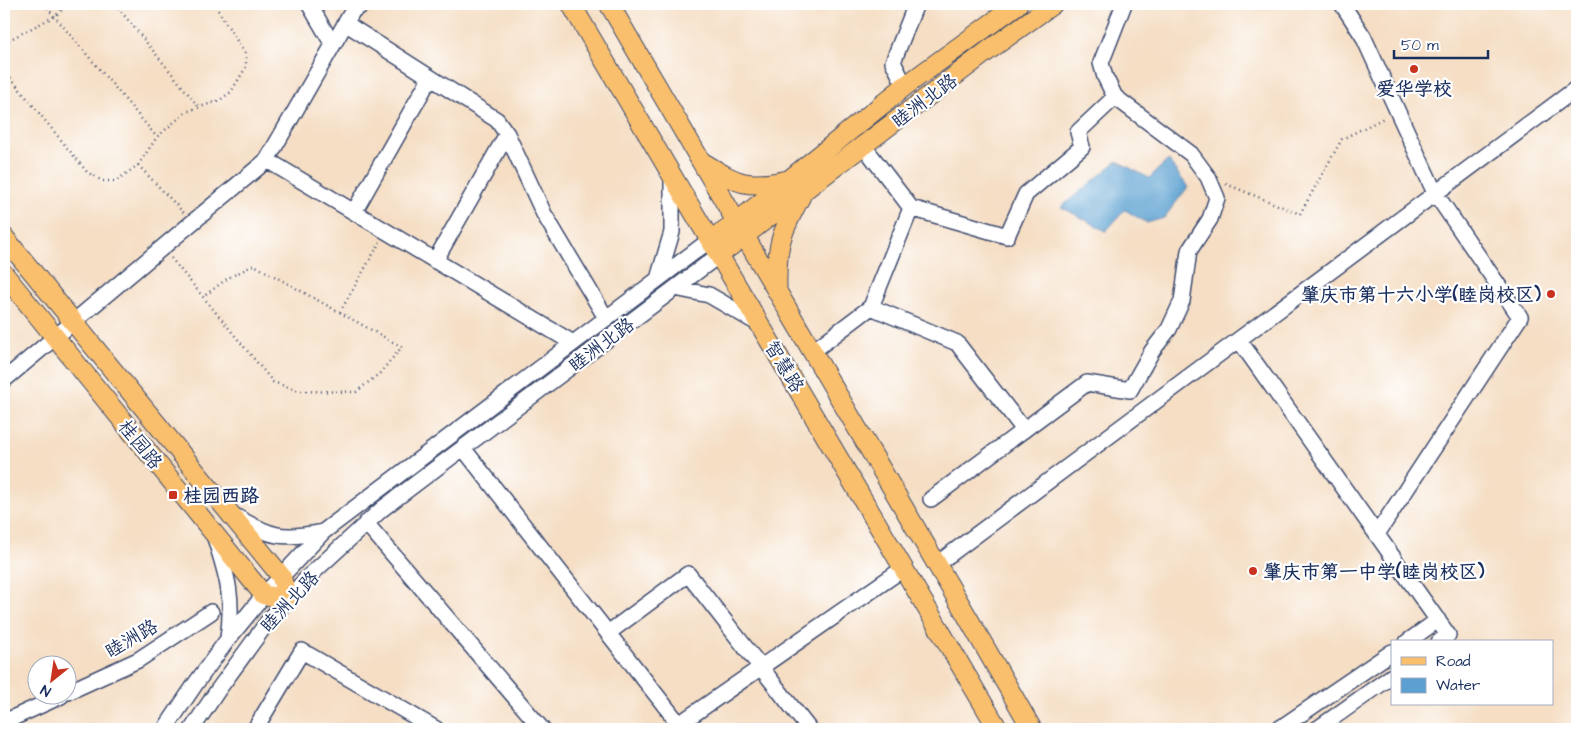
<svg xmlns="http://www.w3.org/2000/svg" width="1581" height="733" font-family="'Architects Daughter','LXGW WenKai TC',sans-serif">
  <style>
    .water { fill: #5ba0d0; stroke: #3b6897 }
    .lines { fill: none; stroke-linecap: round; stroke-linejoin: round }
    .minor-casing { stroke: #3c496d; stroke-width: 18 }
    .major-casing { stroke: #3c496d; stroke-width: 21 }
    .path { stroke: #3c496d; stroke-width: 2.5; stroke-dasharray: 1 4; stroke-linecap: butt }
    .minor { stroke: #fff; stroke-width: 15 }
    .major { stroke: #f9bf6d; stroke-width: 19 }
    .poi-dot { fill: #c8321e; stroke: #fff; stroke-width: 2 }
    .labels { text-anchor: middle; stroke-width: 4.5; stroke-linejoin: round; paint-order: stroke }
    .poi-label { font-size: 19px; font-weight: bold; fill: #1b2f5e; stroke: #fff; text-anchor: start }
    .street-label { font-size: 19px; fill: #1b2f5e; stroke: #fff }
  </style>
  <rect width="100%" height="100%" fill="#fff"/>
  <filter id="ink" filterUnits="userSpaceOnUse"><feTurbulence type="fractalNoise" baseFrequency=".02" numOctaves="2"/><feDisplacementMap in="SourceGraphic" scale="10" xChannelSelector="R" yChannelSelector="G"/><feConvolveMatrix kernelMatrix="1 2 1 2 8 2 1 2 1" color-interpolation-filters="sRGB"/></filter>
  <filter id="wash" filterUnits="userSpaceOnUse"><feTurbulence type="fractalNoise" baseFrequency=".0096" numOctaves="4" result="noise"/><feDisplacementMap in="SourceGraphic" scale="20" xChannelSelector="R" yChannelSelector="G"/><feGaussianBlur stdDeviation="1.12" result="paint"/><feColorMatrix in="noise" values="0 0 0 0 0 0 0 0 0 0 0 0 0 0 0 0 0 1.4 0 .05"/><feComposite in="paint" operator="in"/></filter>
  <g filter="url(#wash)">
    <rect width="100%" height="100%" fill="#f5dec4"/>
    <path class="water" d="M1168,160L1188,187L1164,218L1147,223L1125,210L1106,231L1061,207L1117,161L1149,178Z"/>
  </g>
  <g filter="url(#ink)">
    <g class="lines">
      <defs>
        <path id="minor" d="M309,4L333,45
          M1342,4L1363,36L1435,193L1520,317L1377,534
          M345,23L497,120L507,134L544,214L606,318
          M905,86L893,62L916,4
          M863,145L911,208L1007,236L1026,194L1082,147L1078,132L1115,97
          M267,160L573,343
          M911,208L871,307L957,343L1024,430
          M354,212L430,78
          M435,261L507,134
          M658,279L672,232V176
          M675,288L709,295L759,324
          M1239,340L1448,635L1439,642
          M813,351L871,307
          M4,380L267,160L353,10L364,4
          M463,448L683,729
          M931,499L1087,383L1130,390L1152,351L1169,329L1182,301L1189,251L1210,219L1217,198L1208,177L1191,154L1115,97L1105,77L1101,63L1124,4
          M235,516C271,537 281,540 323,532
          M366,523L542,729
          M215,538C227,575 234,598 228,638
          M937,564L1577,88
          M608,633L688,574L809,729
          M1407,642L1438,620
          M68,692L138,660L211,612
          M4,722L61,696
          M165,729L196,683L228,639L264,595L323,532L710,240
          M192,729L218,690L269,620L307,578L382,509L719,255
          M255,729L302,651L436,729
          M672,729L904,568
          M1279,729L1392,652
          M1317,729L1392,676"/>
        <path id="major" d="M571,4L998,729
          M609,4L960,604L1032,729
          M704,163C738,184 747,189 788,180
          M4,237L281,576L288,599L264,595L254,583L4,274
          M710,240L737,222L905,86L1018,4
          M719,255L989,50L1053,4
          M777,288C776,245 781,233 801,196"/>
      </defs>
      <use href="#minor" class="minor-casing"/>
      <use href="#major" class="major-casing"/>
      <path class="path" d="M44,4L156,136
        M115,4L199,107
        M4,59L7,41L55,16L69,4
        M4,70L87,172L102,181H116L138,165L157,137L186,112L220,100L231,92L246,67V55L214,4
        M138,165L184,213
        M1226,184L1300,214L1342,139L1386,117
        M171,258L273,382L299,391L356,392L380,373L402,347L254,265L228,278L203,297
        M340,312L380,242"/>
      <use href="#minor" class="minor"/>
      <use href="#major" class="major"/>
    </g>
  </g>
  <g class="poi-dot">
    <circle cx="1414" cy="69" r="5"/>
    <circle cx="1551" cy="294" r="5"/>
    <rect x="168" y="490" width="10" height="10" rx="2.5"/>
    <circle cx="1253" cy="571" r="5"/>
  </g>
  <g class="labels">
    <g class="poi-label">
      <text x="1414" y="95" text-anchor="middle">爱华学校</text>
      <text x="1541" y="301" text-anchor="end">肇庆市第十六小学(睦岗校区)</text>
      <text x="183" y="502">桂园西路</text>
      <text x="1263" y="578">肇庆市第一中学(睦岗校区)</text>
    </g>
    <g class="street-label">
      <text transform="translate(924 100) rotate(-37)" y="7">睦洲北路</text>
      <text transform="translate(601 344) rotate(-37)" y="7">睦洲北路</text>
      <text transform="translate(785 366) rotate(59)" y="7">智慧路</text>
      <text transform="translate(141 444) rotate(51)" y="7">桂园路</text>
      <text transform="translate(289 601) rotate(-47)" y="7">睦洲北路</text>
      <text transform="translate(131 638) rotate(-30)" y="7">睦洲路</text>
    </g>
  </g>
  <rect width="1581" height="733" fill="none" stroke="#fff" stroke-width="20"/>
  <rect x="1391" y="640" width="162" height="65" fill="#ffffff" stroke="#a4acbf"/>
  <rect x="1401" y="657" width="25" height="8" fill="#f9bf6d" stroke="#a4acbf"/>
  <text x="1436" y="666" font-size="15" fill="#1b2f5e">Road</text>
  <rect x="1401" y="678" width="25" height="15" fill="#5ba0d0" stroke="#a4acbf"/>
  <text x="1436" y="690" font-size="15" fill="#1b2f5e">Water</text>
  <g transform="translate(52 680) rotate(210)"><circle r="24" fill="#ffffff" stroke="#a4acbf"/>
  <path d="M0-4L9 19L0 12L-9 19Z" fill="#c8321e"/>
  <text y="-8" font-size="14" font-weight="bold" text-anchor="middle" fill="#1b2f5e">N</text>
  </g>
  <path d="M1394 50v8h94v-8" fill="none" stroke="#1b2f5e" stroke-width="2.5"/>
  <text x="1401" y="50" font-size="15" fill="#1b2f5e" stroke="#ffffff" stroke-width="4" paint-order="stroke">50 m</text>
</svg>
